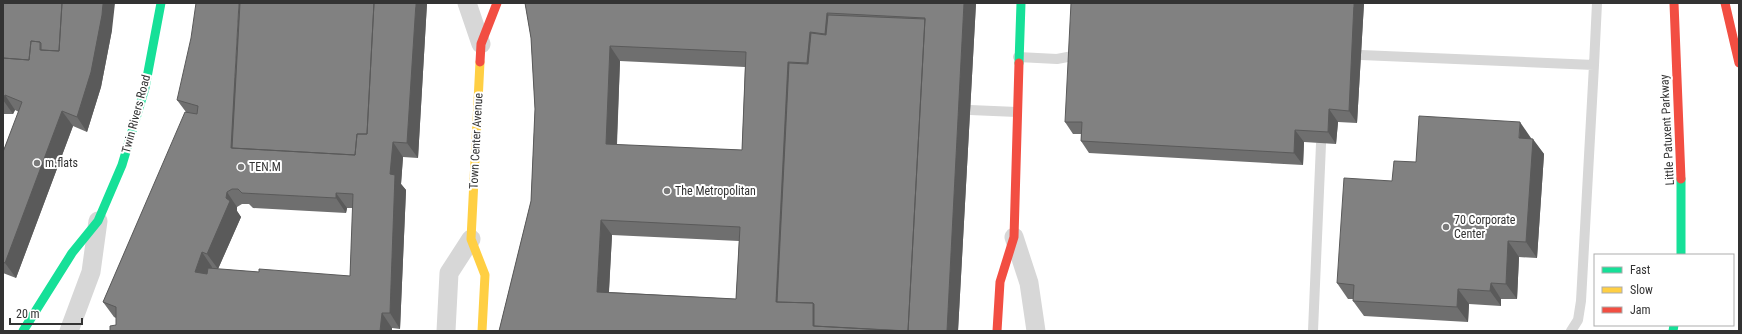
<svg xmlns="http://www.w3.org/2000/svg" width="1742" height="334" font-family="'Roboto Condensed',sans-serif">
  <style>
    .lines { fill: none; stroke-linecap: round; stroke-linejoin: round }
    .lane { stroke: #d7d7d7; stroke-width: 10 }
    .street { stroke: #d7d7d7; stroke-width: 19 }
    .fast { stroke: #16e098; stroke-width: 9 }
    .slow { stroke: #ffcf43; stroke-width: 9 }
    .jam { stroke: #f24e42; stroke-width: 9 }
    .wall { fill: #6f6f6f; fill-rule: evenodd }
    .shaded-wall { fill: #5a5a5a }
    .building { fill: #818181; stroke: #5a5a5a; fill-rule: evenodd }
    .poi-dot { fill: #7a7a7a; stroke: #fff; stroke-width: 1.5 }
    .labels { text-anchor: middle; stroke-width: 4; stroke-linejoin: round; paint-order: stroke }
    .street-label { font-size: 12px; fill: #333; stroke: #fff }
    .poi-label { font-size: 12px; fill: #333; stroke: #fff; text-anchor: start }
  </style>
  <rect width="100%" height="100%" fill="#fff"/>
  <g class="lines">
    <path class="lane" d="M1361,55L1594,65L1597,3
      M1018,57L1057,59L1078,55
      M970,110L1017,112
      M1313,331L1321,144
      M1571,331L1578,320L1581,301L1594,65"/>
    <path class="street" d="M467,3L481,44
      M1014,237L1029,283L1036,331
      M69,331L91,272L98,221
      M446,331L449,273L471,239"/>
    <path class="fast" d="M1019,63L1021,3
      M1681,255V179
      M23,331L72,253L98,221L122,165L145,88L161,3
      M1673,331L1674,325"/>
    <path class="slow" d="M480,62L471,239L485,275L482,331"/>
    <path class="jam" d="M1674,3L1681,179
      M1725,3L1739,63
      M480,62L481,44L497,3
      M997,331L1000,282L1014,237L1019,63"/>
  </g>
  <path class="wall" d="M3,3L112,30L101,87L87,132L73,126L16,278L3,273V152L19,112L15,110L13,114H3Z
    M427,3L418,158L403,157L401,184L406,190L400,329L392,328V331H110L116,325V318L114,317L103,302L186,112L177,100ZM242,204H249L253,208L346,213L347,208H353L350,276L259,272L218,269L241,217L237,211V207Z
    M525,3H976L958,331H499L531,201L535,109L531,38ZM620,61L745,67L742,150L617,145ZM612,235L739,241L736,299L609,292Z
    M1364,3L1357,123L1338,122L1336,144L1304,142L1303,165L1089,153L1081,141V134H1073L1065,122Z
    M1531,138L1544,154L1537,258L1519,257L1517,299H1501V306L1469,304L1468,322L1364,316L1353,301V299H1348L1337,283L1392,181Z"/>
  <path class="shaded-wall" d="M103,3H115L112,30L101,87L87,132L77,117Z
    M239,3H250L242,150L231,148Z
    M416,3H427L418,158L407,143Z
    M964,3H976L958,331H947Z
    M1354,3H1364L1357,123L1349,111Z
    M827,13L837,28L835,49L825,34Z
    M810,32L820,47L818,78L807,63Z
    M610,46L620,61L616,160L606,144Z
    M788,62L798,77L787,304L776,302Z
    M5,95L15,110L13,114L3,100Z
    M1329,109L1338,122L1336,144L1328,132Z
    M62,111L73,126L16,278L5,263Z
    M1520,122L1531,138L1530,153L1519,138Z
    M1295,130L1304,142L1303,165L1294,153Z
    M1533,139L1544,154L1537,258L1526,242Z
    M393,142L403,157L401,184L406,190L400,329L390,313V174Z
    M227,192L237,207V211L241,217L218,269L207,254L226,198Z
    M336,193L347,208L346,213L336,198Z
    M601,220L612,235L608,307L597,292Z
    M1508,241L1519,257L1517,299L1506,284Z
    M202,252L212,267L206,287L195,272Z
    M1491,283L1501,299V306L1490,291Z
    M1458,289L1469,304L1468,322L1457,307Z
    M813,303L824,318V328L813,326Z
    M382,313L392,328V331H380Z"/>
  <path class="building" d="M3,3H62L59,51L41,50V43L40,42L31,41L29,60L3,58Z
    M62,3H103L102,15L91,72L77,117L62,111L5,263L3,262V152L22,102L5,95L3,99V58L29,60L31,41L40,42V50L59,51Z
    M196,3H239L231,148L355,155L357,134H367L374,3H416L407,143L393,142L390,174L395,175L390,313H382L380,331H110V326L116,325V307L103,302L185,112L197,114L198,106L177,100L191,38ZM232,189H238L242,193L336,198V193L353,194L350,276L259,269V272L208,268L207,274L195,272L202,252L207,254L230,201L226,198L227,192Z
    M240,3H374L367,134H357L355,155L232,148Z
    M525,3H964L947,331H908L925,18L827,13L825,34L810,32L807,63L788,62L776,302L813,303V326L904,331H499L531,201L535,109L531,38ZM610,46L746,52L742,150L606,144ZM601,220L740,227L736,299L597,292Z
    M1071,3H1354L1349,111L1329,109L1328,132L1295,130L1294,153L1081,141L1082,122H1065Z
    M828,15L925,19L908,331L814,326V304L813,303L777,302L789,63L808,64L811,33L826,35Z
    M1419,116L1520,122L1519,138L1533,139L1526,242L1508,241L1506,284L1491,283L1490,291L1458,289L1457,307L1353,301L1354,285L1337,283L1344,178L1392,181L1394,161L1416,162Z"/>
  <g class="poi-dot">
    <circle cx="37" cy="163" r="4"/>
    <circle cx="241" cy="167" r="4"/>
    <circle cx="667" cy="191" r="4"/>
    <circle cx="1446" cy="227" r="4"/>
  </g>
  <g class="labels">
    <g class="street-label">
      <text transform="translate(136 114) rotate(-75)" y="4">Twin Rivers Road</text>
      <text transform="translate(1667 130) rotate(-93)" y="4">Little Patuxent Parkway</text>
      <text transform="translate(476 141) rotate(-87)" y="4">Town Center Avenue</text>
    </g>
    <g class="poi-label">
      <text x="45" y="167">m.flats</text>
      <text x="249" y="171">TEN.M</text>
      <text x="675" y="195">The Metropolitan</text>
      <text x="1454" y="224">70 Corporate<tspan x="1454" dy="14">Center</tspan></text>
    </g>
  </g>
  <rect width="1742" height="334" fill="none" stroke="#333333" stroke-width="8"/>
  <rect x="1594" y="254" width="140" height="72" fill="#ffffff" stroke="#adadad"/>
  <rect x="1602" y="267" width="20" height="6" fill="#16e098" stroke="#adadad"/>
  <text x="1630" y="274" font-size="12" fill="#333333">Fast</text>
  <rect x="1602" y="287" width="20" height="6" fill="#ffcf43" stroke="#adadad"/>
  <text x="1630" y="294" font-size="12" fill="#333333">Slow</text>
  <rect x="1602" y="307" width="20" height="6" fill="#f24e42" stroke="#adadad"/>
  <text x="1630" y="314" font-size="12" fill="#333333">Jam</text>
  <path d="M10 318v6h72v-6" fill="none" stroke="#333333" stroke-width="2"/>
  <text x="16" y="318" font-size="12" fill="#333333" stroke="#ffffff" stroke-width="3" paint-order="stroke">20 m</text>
</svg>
